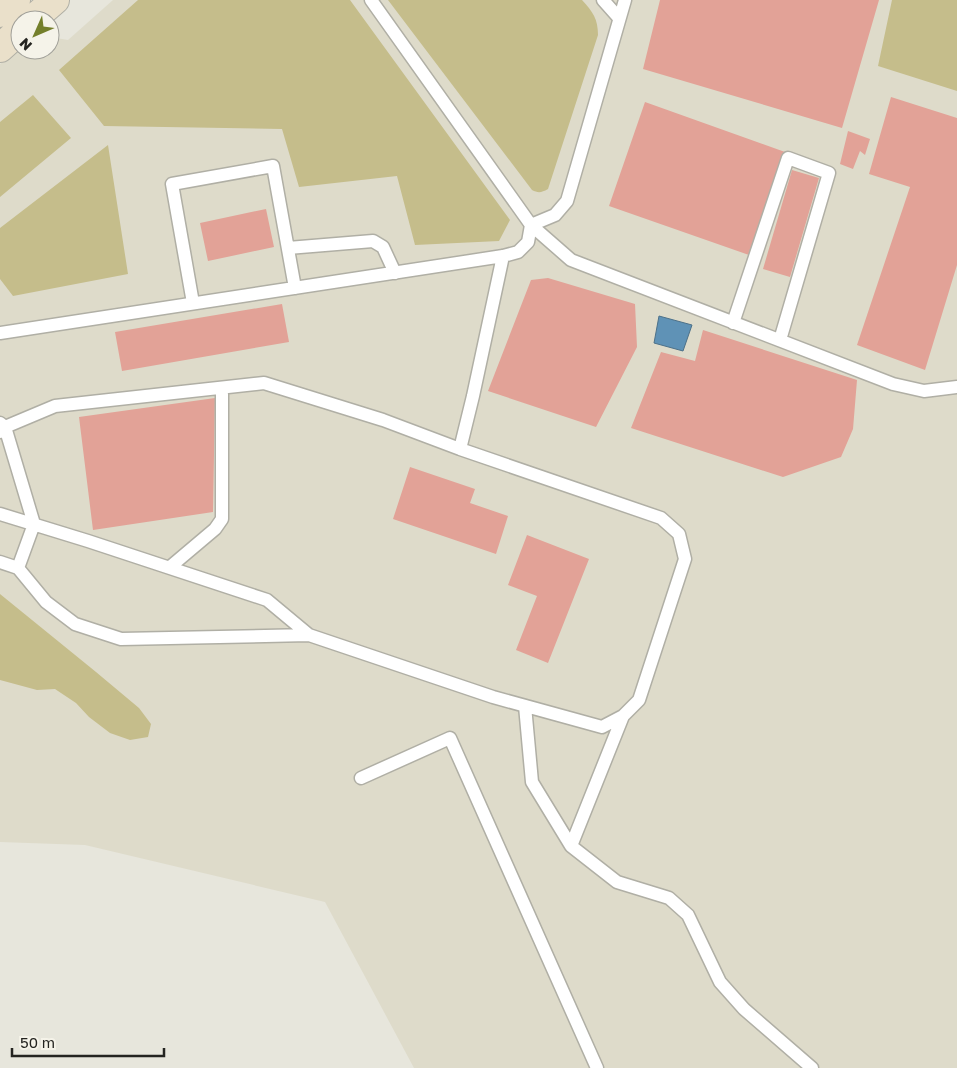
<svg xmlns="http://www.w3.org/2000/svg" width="957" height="1068" font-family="'Golos Text',sans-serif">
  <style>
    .built { fill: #dedbca }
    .green { fill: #c5bd8b }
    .water { fill: #5f92b6; stroke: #4d7189 }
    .building { fill: #e2a297 }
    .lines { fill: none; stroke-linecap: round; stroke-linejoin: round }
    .lane-casing { stroke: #b0afa5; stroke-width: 15 }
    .secondary-casing { stroke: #b0afa5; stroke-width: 30 }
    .lane { stroke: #fff; stroke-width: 12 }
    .secondary { stroke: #eae0ca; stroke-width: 28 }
  </style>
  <rect width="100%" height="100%" fill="#e7e6dc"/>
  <path class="built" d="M113,0H957V1068H414L325,902L85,845L0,842V64L20,47V50H50V37L68,40Z"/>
  <path class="green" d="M138,0H350L510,220L499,241L415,245L397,176L299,187L282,129L104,126L59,70Z
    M388,0H582C593,12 598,19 598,35L548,189C541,193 538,193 532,190Z
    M892,0H957V91L878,66Z
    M33,95L71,138L0,197V122Z
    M108,145L128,274L13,296L0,279V228Z
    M0,594L96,672L139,708L151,724L148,737L130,740L110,733L89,717L76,703L55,689L37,690L0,680Z"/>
  <path class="water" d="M659,316L692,325L683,351L654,343Z"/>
  <path class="building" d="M660,0H879L842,128L643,69Z
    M891,97L957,118V265L925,370L857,345L910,187L869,174Z
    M645,102L785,152L749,255L609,206Z
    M848,131L870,139L865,155L860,151L853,169L840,164Z
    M792,170L819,178L790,277L763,269Z
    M266,209L274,247L208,261L200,223Z
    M548,278L635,304L637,347L596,427L488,391L531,280Z
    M282,304L289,342L122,371L115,332Z
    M703,330L857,380L853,429L841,457L783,477L631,428L661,352L695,361Z
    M215,398L213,512L93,530L79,417Z
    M410,467L475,489L470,503L508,516L496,554L393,519Z
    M527,535L589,559L548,663L516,650L537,596L508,585Z"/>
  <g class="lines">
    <defs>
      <path id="lane" d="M371,0L531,225L571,260L893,384L924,391L957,387
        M603,0L619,18
        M288,248L373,241L383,247L395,273
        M193,303L172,184L273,166L295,288
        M733,323L788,158L829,173L780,340
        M0,333L503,256L518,252L528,242L531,225L555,215L567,201L625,0
        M0,423L5,427L34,524L18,568
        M0,432L5,427L55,406L264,383L383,420L460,449L661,518L679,534L685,559L639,700L623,716L602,727L493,697L309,635L267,600L88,541L0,514
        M460,449L473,396L503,256
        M0,562L18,568L46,602L75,624L121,639L309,635
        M170,567L215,529L222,519V388
        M525,706L532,782L571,846L617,882L669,898L688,915L720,982L744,1009L812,1068
        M361,778L450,738L597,1068
        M571,846L623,716"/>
      <path id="secondary" d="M0,13L16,0
        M32,20L55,0
        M0,48L20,30"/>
    </defs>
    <use href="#lane" class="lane-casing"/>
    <use href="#secondary" class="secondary-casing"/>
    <use href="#lane" class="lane"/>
    <use href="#secondary" class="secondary"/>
  </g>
  <g transform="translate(35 35) rotate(225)"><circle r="24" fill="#f5f3e9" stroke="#a1a099"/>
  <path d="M0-4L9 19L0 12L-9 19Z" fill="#747f2b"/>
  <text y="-8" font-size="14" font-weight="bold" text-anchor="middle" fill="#242420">N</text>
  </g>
  <path d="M12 1048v8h152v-8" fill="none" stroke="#242420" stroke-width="2.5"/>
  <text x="20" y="1048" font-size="15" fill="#242420" stroke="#f5f3e9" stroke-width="4" paint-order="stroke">50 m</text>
</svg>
